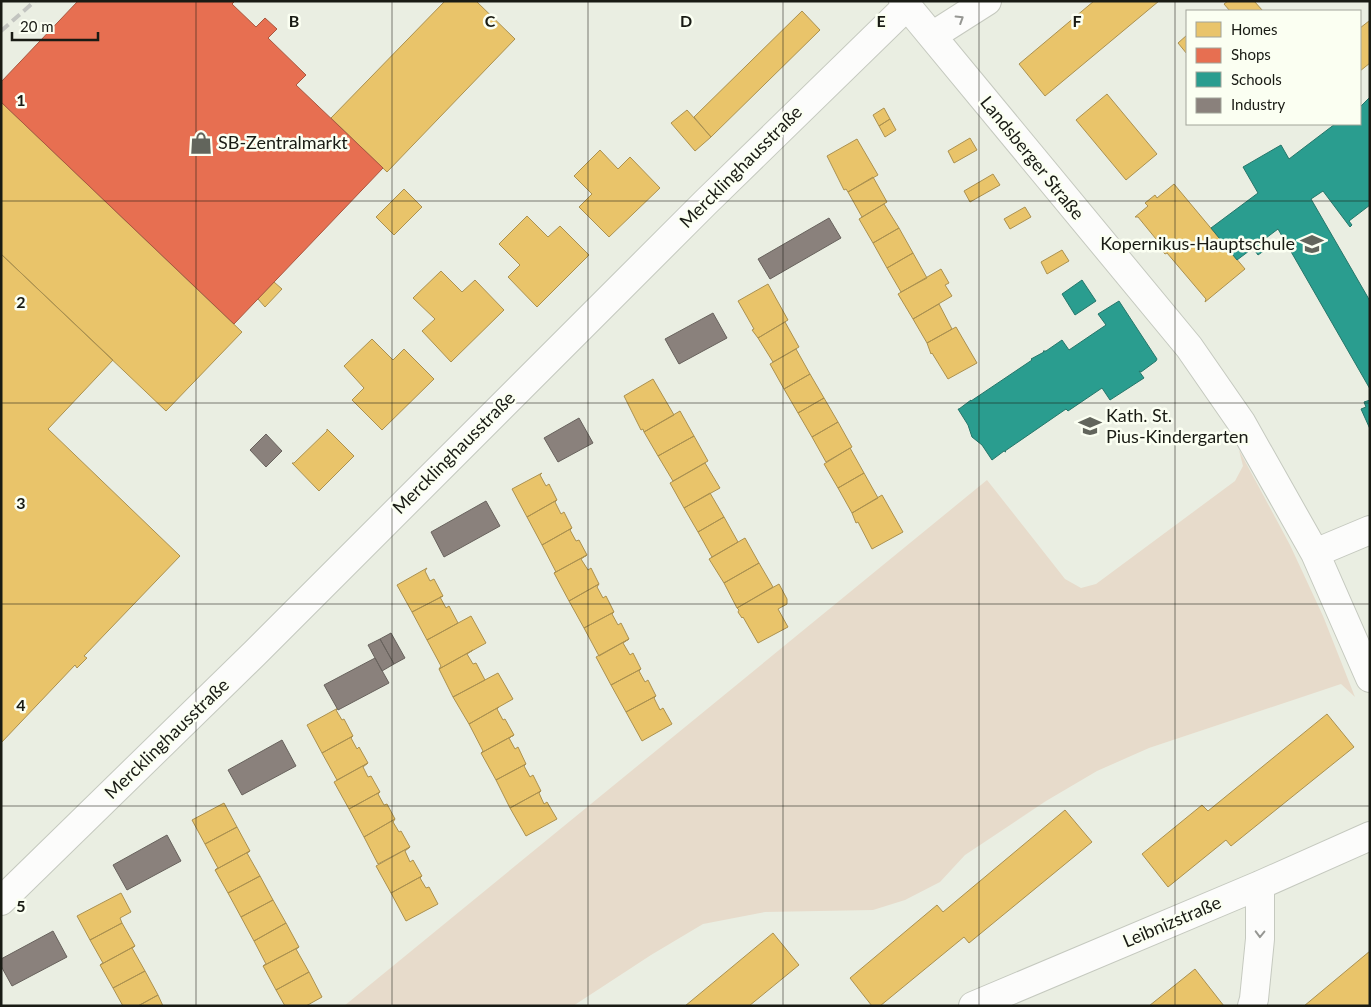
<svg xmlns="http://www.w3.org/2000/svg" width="1371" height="1007" font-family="Lato,sans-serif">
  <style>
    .green { fill: #e7dbcb }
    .homes { fill: #e9c46a; stroke: #ab9150 }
    .shops { fill: #e76f51; stroke: #a9563f }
    .schools { fill: #2a9d8f; stroke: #25766a }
    .industry { fill: #8a817c; stroke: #68625d }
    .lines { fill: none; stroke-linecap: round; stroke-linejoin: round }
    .street-casing { stroke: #c5c9bf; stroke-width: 30 }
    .street { stroke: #fcfcfb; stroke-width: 28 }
    .rail { stroke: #c2c4c0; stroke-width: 4; stroke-dasharray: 10 5; stroke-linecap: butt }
    .oneway { stroke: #969793 }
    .grid { fill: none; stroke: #191b14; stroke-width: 1; stroke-opacity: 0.55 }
    .labels { text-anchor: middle; stroke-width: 5; stroke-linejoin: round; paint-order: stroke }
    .poi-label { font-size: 18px; fill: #191b14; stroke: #fbfff2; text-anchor: start }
    .street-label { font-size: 18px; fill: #191b14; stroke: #fbfff2 }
    .grid-label { font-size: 16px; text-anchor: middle; font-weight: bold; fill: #191b14; stroke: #fbfff2; stroke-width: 5; stroke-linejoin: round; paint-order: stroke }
  </style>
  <rect width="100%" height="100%" fill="#eaeee2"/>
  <path class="green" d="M1239,450L1290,545L1323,616L1355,697L1341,684L1149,748L1097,771L1046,801L965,855L940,882L905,900L873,910L765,912L703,924L651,955L573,1006H344L987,480L1065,579L1081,588L1096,584L1235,481L1243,466Z"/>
  <path class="homes" d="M445,1H476L515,39L387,172L331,118Z
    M1094,1H1159L1045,96L1019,64Z
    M1228,1H1254L1263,11H1230L1224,4Z
    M802,11L820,30L711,137L694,117Z
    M1369,21L1370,63L1360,71V28Z
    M1187,35V54L1178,43Z
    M1107,94L1157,154L1126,180L1076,120Z
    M1,102L242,332L166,411L1,254Z
    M884,108L890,119L879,126L873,115Z
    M687,110L711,137L695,151L671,123Z
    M890,119L896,130L885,137L879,126Z
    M970,138L977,150L954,163L948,151Z
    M857,139L878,175L848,192L846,189L844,190L827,156Z
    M600,150L618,169L630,157L660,188L609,237L579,207L592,194L574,176Z
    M993,174L1000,185L970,202L964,191Z
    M873,177L887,202L862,217L848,192Z
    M1174,184L1245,269L1205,302L1206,299L1167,253L1165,254L1154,241L1156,239L1138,217H1135L1148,206L1145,203L1155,195L1157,198Z
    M404,189L422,207L394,235L376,217Z
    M884,204L899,228L873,243L859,219Z
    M1025,207L1031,217L1010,229L1004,219Z
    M527,216L548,237L560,226L589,255L537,307L508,277L520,265L499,244Z
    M899,228L913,253L887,268L873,243Z
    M1062,250L1069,261L1047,274L1041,262Z
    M913,253L927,278L901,292L887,268Z
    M1,254L113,360L48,429L180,556L84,656L87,658L77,668L75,665L1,743Z
    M941,269L949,283L945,285L952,296L913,319L898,294Z
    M441,271L462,292L475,280L504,310L451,362L422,331L435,319L413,298Z
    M274,282L282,289L265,307L258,299Z
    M768,284L788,320L758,338L752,330L754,329L738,301Z
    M939,304L952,329L927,343L913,319Z
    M785,322L799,347L773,362L758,338Z
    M956,327L977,363L948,379L932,353L931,354L927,343Z
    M372,339L393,360L404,349L434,379L382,430L352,400L364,388L344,366Z
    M796,349L810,374L784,389L770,364Z
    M810,374L824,398L798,413L784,389Z
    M653,379L674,415L644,432L643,429L641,430L624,396Z
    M824,398L838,422L812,437L798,413Z
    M680,411L694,436L658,456L644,432Z
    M838,422L852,447L826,462L812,437Z
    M327,429L354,456L319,491L292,463H294L327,431Z
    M694,436L708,461L673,481L658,456Z
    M850,448L864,473L838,488L824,464Z
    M705,463L720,488L684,508L670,483Z
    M542,473L540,475L546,486L549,484L557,500L527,517L512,489Z
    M864,473L878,498L852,513L838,488Z
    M710,493L724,517L698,532L684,508Z
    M882,495L903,532L872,549L858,522L856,523L852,513Z
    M557,500L555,502L561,514L564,512L572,528L542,545L527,517Z
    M724,517L738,542L712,557L698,532Z
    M572,528L570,530L576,541L579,540L587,555L554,573L556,572L542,545Z
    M745,538L759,563L724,583L709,559Z
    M587,555L581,559L588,570L591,568L599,584L569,601L554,573Z
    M759,563L773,587L737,608L724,583Z
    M427,568L425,571L430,581L434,579L443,596L412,612L397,585Z
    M599,584L597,587L603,598L606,596L614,612L584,628L569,601Z
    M779,584L787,599V604L778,609L788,627L758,643L743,617L742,618L738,612L739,610L737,608Z
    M443,596L440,597L446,608L449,606L458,623L427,640L412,612Z
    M614,612L612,614L618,625L621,623L629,639L599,656L584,628Z
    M471,616L486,643L439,669L441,666L427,640Z
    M629,639L623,643L630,655L633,653L641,669L611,685L596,657Z
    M473,650L467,654L473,664L476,663L485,680L453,697L439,669Z
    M641,669L639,671L645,682L648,680L656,696L626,712L611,685Z
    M498,673L513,699L469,724L453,697Z
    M656,696L654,698L660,710L663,708L672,724L642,741L626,712Z
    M499,707L497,709L503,720L505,719L514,735L481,753L483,751L469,724Z
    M338,708L336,710L342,720L344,719L353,736L322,753L307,725Z
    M1327,714L1354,747L1231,846L1226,840L1168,887L1142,854L1202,805L1208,811Z
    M514,735L509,738L515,749L518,747L526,764L496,780L481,753Z
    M353,736L351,738L357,749L359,747L368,763L337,780L322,753Z
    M368,763L363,767L368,777L371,776L380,792L349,809L334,782Z
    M526,764L524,766L530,777L533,775L541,791L510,808L496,780Z
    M541,791L539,793L544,804L547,802L557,819L526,836L510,808Z
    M380,792L378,794L384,805L387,804L395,819L364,837L349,809Z
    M224,803L237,827L205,844L192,820Z
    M1065,810L1092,842L969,943L964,937L880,1006H872L850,978L937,905L943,912Z
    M395,819L393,822L399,832L401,831L410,847L378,864L364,837Z
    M237,827L250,851L215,870L218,868L205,844Z
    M410,847L405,851L410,862L413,860L422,876L391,893L376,866Z
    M250,851L247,853L260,876L228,893L215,870Z
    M260,876L273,900L241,917L228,893Z
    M422,876L420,878L426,888L429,887L438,904L406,921L391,893Z
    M121,893L131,912L120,918L122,923L90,940L77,916Z
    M273,900L286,923L254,941L241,917Z
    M122,923L135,946L100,965L103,963L90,940Z
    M286,923L299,947L263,966L266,964L254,941Z
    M773,933L799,965L749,1006H685Z
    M135,946L132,948L145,971L113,988L100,965Z
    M299,947L296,949L309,972L276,990L263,966Z
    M1370,951V1006H1304Z
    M1195,969L1224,1006H1149Z
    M145,971L158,995L138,1006H123L113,988Z
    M309,972L322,997L306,1006H285L276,990Z
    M158,995L163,1006H138Z"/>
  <path class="shops" d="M78,1H235L232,4L256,27L265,18L277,29L268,38L306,75L296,85L383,168L234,324L1,102V82Z"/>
  <path class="schools" d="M1369,98H1370V205L1349,221L1352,225L1350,227L1323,191L1311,199L1370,301V389L1278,229L1262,241L1268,248L1258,255L1253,248L1237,260L1211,228L1258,193L1243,167L1281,145L1289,159L1335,124H1360V107Z
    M1082,280L1096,301L1075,315L1062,294Z
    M1119,301L1157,359L1156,361L1141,372L1139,371L1144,378L1110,400L1102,388L1068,411L1066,409L1005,451L1006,452L1004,451L992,460L982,445L972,437L968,425L958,409H959L971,400V401L1032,360L1031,359L1044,352L1043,351H1046L1062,340L1069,350L1106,325L1098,314Z
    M1370,400V429L1361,409L1366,407L1364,402Z"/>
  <path class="industry" d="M829,218L841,238L770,279L758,259Z
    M713,313L727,338L679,364L665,339Z
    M579,418L593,443L558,462L544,438Z
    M266,434L282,451L266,467L250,450Z
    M486,501L500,526L444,557L431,532Z
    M391,633L405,658L394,664L380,639Z
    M380,639L394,664L382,671L368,645Z
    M375,658L389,683L338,710L324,685Z
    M282,740L296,766L242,795L228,770Z
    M167,835L181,861L127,890L113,865Z
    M53,931L67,957L12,986L1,966V959Z"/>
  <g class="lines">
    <defs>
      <path id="street" d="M903,1L1189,347L1241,422L1315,553L1370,678
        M932,36L987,1
        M1315,553L1370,530
        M1,901L255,653L706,202L907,6
        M973,1006L1260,885L1370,836
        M1252,1006L1254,999L1260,939V885"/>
    </defs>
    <use href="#street" class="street-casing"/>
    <use href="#street" class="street"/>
    <path class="rail" d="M1,31L35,1"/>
  </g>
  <defs><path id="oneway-chevron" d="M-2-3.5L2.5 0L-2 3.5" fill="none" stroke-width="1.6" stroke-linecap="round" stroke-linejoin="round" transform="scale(1.25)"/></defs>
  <g class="oneway">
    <use href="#oneway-chevron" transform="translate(960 19) rotate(-32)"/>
    <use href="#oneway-chevron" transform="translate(1260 934) rotate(91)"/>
  </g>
  <path class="grid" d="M196,1V1006M392,1V1006M588,1V1006M783,1V1006M979,1V1006M1175,1V1006M1,201H1370M1,403H1370M1,604H1370M1,806H1370"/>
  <defs>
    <symbol id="shop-bare" viewBox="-9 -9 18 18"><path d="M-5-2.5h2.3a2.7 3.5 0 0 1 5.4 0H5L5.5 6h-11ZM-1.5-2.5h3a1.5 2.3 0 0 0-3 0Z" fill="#62655c" stroke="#fbfff2" stroke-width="2.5" paint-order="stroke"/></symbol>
    <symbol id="school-bare" viewBox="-9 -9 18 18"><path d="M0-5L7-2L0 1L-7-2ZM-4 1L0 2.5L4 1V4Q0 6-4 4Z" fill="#62655c" stroke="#fbfff2" stroke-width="2.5" paint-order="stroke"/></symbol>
  </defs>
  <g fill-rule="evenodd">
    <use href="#shop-bare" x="185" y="127" width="32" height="32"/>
    <use href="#school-bare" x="1296" y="228" width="32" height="32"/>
    <use href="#school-bare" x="1074" y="410" width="32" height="32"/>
  </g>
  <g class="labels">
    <g class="poi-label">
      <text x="218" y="149">SB-Zentralmarkt</text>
      <text x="1295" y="250" text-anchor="end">Kopernikus-Hauptschule</text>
      <text x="1106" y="422">Kath. St.<tspan x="1106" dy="21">Pius-Kindergarten</tspan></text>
    </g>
    <g class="street-label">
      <text transform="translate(1032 158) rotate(51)" y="6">Landsberger Straße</text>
      <text transform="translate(741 167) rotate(-45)" y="6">Mercklinghausstraße</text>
      <text transform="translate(454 453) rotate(-45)" y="6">Mercklinghausstraße</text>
      <text transform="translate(167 739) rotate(-44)" y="6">Mercklinghausstraße</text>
      <text transform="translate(1172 922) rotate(-23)" y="6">Leibnizstraße</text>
    </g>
  </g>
  <g class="grid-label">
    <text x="294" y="27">B</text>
    <text x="490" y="27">C</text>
    <text x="686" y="27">D</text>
    <text x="881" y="27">E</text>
    <text x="1077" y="27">F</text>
    <text x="21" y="106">1</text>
    <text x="21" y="308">2</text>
    <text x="21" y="509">3</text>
    <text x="21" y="711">4</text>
    <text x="21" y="912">5</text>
  </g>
  <rect width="1371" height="1007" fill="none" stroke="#191b14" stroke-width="5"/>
  <rect x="1186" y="10" width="175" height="115" fill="#fbfff2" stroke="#a1a499"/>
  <rect x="1196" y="22" width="25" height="15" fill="#e9c46a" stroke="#a1a499"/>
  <text x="1231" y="35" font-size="15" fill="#191b14">Homes</text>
  <rect x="1196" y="48" width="25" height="15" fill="#e76f51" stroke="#a1a499"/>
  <text x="1231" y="60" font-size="15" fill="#191b14">Shops</text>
  <rect x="1196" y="72" width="25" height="15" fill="#2a9d8f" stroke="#a1a499"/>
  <text x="1231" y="85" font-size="15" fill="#191b14">Schools</text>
  <rect x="1196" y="98" width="25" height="15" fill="#8a817c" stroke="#a1a499"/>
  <text x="1231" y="110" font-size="15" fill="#191b14">Industry</text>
  <path d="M12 32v8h86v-8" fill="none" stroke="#191b14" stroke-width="2.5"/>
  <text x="20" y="32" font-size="15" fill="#191b14" stroke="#fbfff2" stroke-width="4" paint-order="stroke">20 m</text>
</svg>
